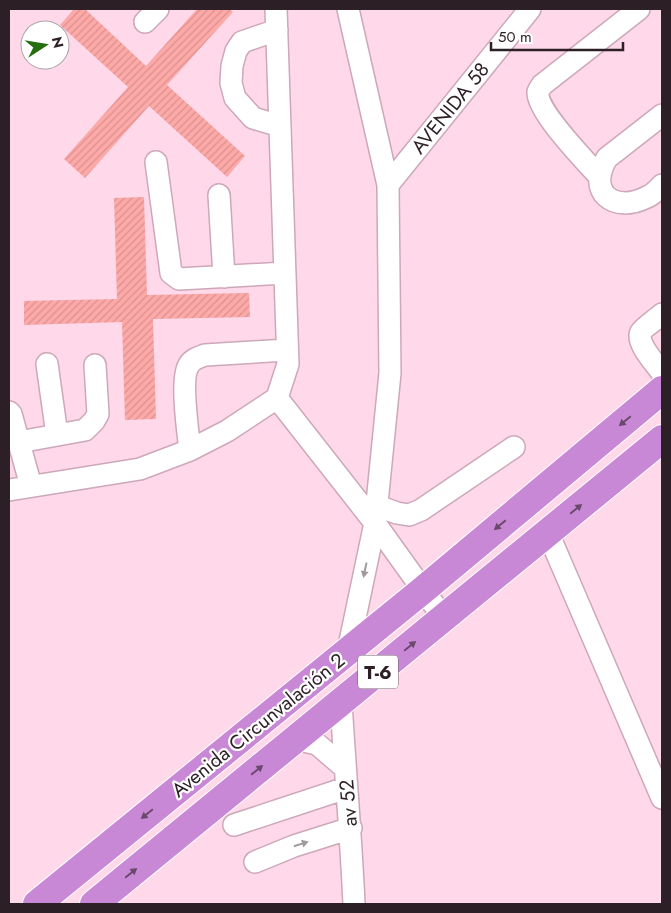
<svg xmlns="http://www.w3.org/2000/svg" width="671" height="913" font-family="Jost,sans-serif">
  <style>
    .building { fill: url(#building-hatch) }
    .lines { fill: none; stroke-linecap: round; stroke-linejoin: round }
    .minor-casing { stroke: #cda8b8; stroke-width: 24 }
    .highway-casing { stroke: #fff; stroke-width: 30 }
    .minor { stroke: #fff; stroke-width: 21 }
    .highway { stroke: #c888d6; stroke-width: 28 }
    .oneway { fill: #6b496c }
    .oneway2 { fill: #a09a9d }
    .labels { text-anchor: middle; stroke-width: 4.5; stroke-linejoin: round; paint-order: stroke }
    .shield { fill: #fff; stroke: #6c6267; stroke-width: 1 }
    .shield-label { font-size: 19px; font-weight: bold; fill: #2d1f26 }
    .street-label { font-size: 20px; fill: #2d1f26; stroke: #fff }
  </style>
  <defs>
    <pattern id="building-hatch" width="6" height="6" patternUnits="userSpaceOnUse" patternTransform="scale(1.25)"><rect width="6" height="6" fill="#fda9a8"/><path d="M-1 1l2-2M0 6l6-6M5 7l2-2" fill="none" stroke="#d99190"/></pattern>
  </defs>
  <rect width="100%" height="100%" fill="#ffd8e9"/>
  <path class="building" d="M74,9H85L146,66L197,9H229L233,12L167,85L245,156L227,177L149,106L85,178L64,159L128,87L60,25Z
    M144,197L147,295L249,293L250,317L153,319L156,419L125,420L122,322L24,325V301L117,299L114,198Z"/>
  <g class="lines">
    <defs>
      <path id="minor" d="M348,9L388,185L390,373L375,523L348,651
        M145,22L158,9
        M277,30L242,42L236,51L232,66L231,83L235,98L253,118L280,126
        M662,115L607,158C586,192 614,214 647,197C653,195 658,189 662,185
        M156,162L171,273L179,279L285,273
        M599,176C586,162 536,110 538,92C539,89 541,87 542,85L639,9
        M388,185L530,9
        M219,195L224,277
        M662,314C658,318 643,328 641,332C635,342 656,364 662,373
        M47,364L57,435
        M277,398L375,523L423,590L444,618
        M9,412L11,414L31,486
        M19,442L85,430L94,421L98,414L95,365
        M190,450C188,433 180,377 189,365C192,359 200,357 205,355L287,350
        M9,490L140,469L190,450L227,431L277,398L288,364L276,9
        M377,506L397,513L409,515L421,510L514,447
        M548,533L662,798
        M341,702C345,769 351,837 354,904
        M295,739L317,744L345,768
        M234,825L346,788
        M255,862L294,846L351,828"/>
      <path id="highway" d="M37,904L423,590L662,390
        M94,904L662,439"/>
    </defs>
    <use href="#minor" class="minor-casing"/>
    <use href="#highway" class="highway-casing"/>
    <use href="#minor" class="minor"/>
    <use href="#highway" class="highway"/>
  </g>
  <defs><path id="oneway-solid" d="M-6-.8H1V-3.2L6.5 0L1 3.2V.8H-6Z" transform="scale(1.25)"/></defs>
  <g class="oneway">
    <use href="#oneway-solid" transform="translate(625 421) rotate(140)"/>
    <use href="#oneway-solid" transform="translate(576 509) rotate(-39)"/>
    <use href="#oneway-solid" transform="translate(500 525) rotate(140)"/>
    <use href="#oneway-solid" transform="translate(410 646) rotate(-39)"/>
    <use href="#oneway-solid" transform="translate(257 770) rotate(-39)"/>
    <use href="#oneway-solid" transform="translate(147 814) rotate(141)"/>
    <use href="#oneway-solid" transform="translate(131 873) rotate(-39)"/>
  </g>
  <g class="oneway2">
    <use href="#oneway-solid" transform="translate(365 570) rotate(102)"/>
    <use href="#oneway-solid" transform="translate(301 844) rotate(-18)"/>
  </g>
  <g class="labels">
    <rect class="shield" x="358" y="655.5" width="40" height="33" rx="4"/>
    <g class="shield-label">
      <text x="378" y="679">T-6</text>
    </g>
    <g class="street-label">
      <text transform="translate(450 108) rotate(-51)" y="7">AVENIDA 58</text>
      <text transform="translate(258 725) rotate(-39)" y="7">Avenida Circunvalación 2</text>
      <text transform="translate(348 803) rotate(-95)" y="7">av 52</text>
    </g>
  </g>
  <rect width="671" height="913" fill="none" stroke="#2d1f26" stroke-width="20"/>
  <g transform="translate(45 45) rotate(78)"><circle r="24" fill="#ffffff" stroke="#aba5a8"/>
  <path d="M0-4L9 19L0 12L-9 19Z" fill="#246e0e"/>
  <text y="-8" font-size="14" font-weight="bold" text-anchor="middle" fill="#2d1f26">N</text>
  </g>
  <path d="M491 42v8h132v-8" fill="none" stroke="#2d1f26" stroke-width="2.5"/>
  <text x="498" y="42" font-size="15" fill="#2d1f26" stroke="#ffffff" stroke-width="4" paint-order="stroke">50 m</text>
</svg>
